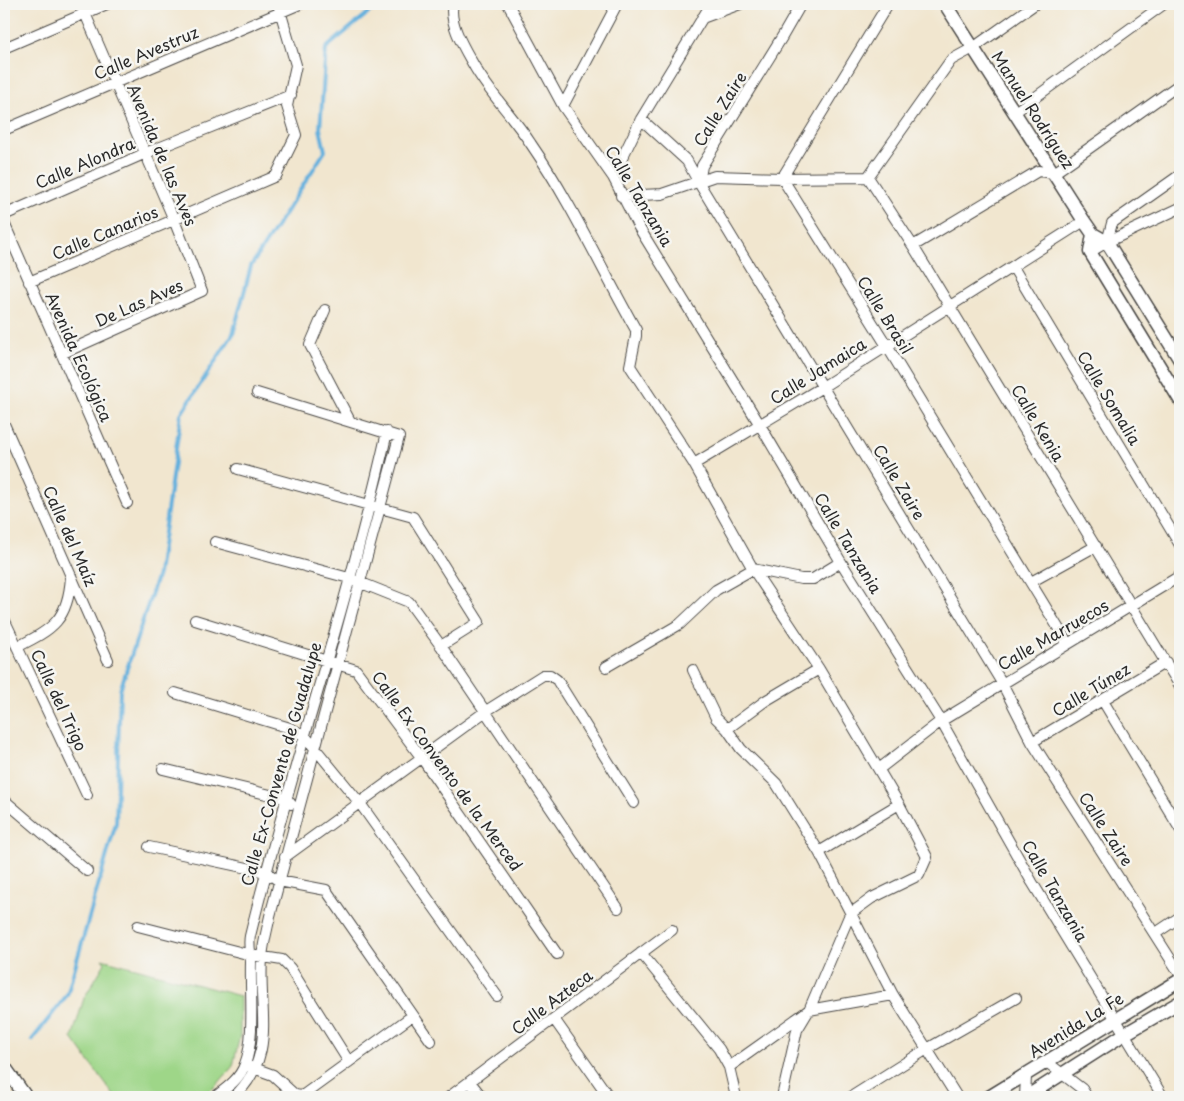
<svg xmlns="http://www.w3.org/2000/svg" width="1184" height="1101" font-family="'Playpen Sans',sans-serif">
  <style>
    .green { fill: #9ed688; stroke: #64805a }
    .lines { fill: none; stroke-linecap: round; stroke-linejoin: round }
    .stream { stroke: #64b0dd; stroke-width: 4 }
    .minor-casing { stroke: #494744; stroke-width: 12 }
    .tertiary-casing { stroke: #494744; stroke-width: 15 }
    .minor { stroke: #fff; stroke-width: 10 }
    .tertiary { stroke: #fff; stroke-width: 12 }
    .labels { text-anchor: middle; stroke-width: 5; stroke-linejoin: round; paint-order: stroke }
    .street-label { font-size: 16px; fill: #2b2b2b; stroke: #f6f6f2 }
  </style>
  <rect width="100%" height="100%" fill="#f6f6f2"/>
  <filter id="ink" filterUnits="userSpaceOnUse"><feTurbulence type="fractalNoise" baseFrequency=".02" numOctaves="2"/><feDisplacementMap in="SourceGraphic" scale="10" xChannelSelector="R" yChannelSelector="G"/><feConvolveMatrix kernelMatrix="1 2 1 2 8 2 1 2 1" color-interpolation-filters="sRGB"/></filter>
  <filter id="wash" filterUnits="userSpaceOnUse"><feTurbulence type="fractalNoise" baseFrequency=".0096" numOctaves="4" result="noise"/><feDisplacementMap in="SourceGraphic" scale="20" xChannelSelector="R" yChannelSelector="G"/><feGaussianBlur stdDeviation="1.12" result="paint"/><feColorMatrix in="noise" values="0 0 0 0 0 0 0 0 0 0 0 0 0 0 0 0 0 1.4 0 .05"/><feComposite in="paint" operator="in"/></filter>
  <g filter="url(#wash)">
    <rect width="100%" height="100%" fill="#f1e6cf"/>
    <path class="green" d="M102,959L240,996V1035L233,1066L216,1086L202,1097H115L72,1038L84,998L105,963Z"/>
    <g class="lines">
      <path class="stream" d="M32,1040L67,995L116,823L120,690L158,574L181,414L233,334L251,266L325,151L320,129L326,48L379,4"/>
    </g>
  </g>
  <g filter="url(#ink)">
    <g class="lines">
      <defs>
        <path id="minor" d="M453,4C448,22 464,48 473,64C489,93 513,116 531,144C571,202 601,268 636,330V336L630,366L694,464L753,569L819,669L899,804L927,857L919,875L872,898L850,914L809,1010L797,1030L782,1097
          M508,4L563,106L613,177L638,226L760,425L841,562L941,721L1032,882L1163,1097
          M801,4L782,37L702,166L699,183L1002,683L1032,742L1180,974
          M888,4L782,178L887,346L1068,644
          M702,18L740,4
          M4,48L107,4
          M563,106L617,4
          M1015,112L1164,4
          M641,119L687,161L699,183
          M4,130L300,4
          M613,177L641,119L711,4
          M868,177L913,246L1180,686
          M868,177L951,60L973,48L1035,4
          M621,196L662,194L715,176L782,178L868,177
          M4,215L146,153L291,95
          M4,223L127,503
          M1107,242L1112,223L1180,175
          M913,246L1038,171L1054,173L1180,84
          M1090,252L1107,242L1180,208
          M1013,267L1180,545
          M29,282L276,176L296,135L287,106L296,65L278,4
          M325,310L310,345L350,421
          M61,354L202,291L174,220L81,4
          M4,424L108,660
          M694,464L824,386L1084,221
          M238,469L413,517L479,622L441,646
          M215,542L349,578L409,602L441,646L618,908
          M1031,582L1096,546
          M4,619L87,795
          M195,620L356,670L421,757L557,954
          M17,647C53,629 68,620 71,577
          M606,667L680,624L716,590L753,569L801,579H813L841,562
          M693,670L716,718L727,729L765,701L819,669
          M175,693L290,728L305,736L359,802L497,996
          M1103,701L1180,829
          M727,729L741,749L776,783L819,852
          M1032,742L1166,662
          M163,769L287,799L291,804
          M879,769L941,721L1180,576
          M4,800L87,871
          M899,804L819,852L893,995L957,1097
          M149,847L266,872L279,881L326,890L431,1041
          M285,857L486,711L543,675H550L557,680L634,803
          M138,926L251,955L282,960L290,968L349,1062
          M1156,933L1180,917
          M641,953L719,1049L729,1067L736,1097
          M554,1019L609,1097
          M1048,1063L1082,1089L1087,1097
          M251,1067L273,1075L295,1095L302,1096L412,1016
          M729,1067L809,1010L893,995
          M470,1082L482,1097
          M215,1097C227,1088 240,1079 245,1064C255,1040 250,990 251,963C251,954 248,945 250,936C291,767 349,602 387,432
          M234,1097C278,1054 258,1012 262,958C263,944 267,930 270,916L399,437L257,393
          M449,1097L672,930
          M851,1097L927,1049L1016,998
          M1025,1097L1026,1076"/>
        <path id="tertiary" d="M945,4L1084,221L1093,234L1107,242L1180,360
          M1093,234L1090,252L1180,400
          M4,1066L26,1097
          M989,1097L1180,980
          M1026,1097L1123,1035L1180,1002"/>
      </defs>
      <use href="#minor" class="minor-casing"/>
      <use href="#tertiary" class="tertiary-casing"/>
      <use href="#minor" class="minor"/>
      <use href="#tertiary" class="tertiary"/>
    </g>
  </g>
  <g class="labels">
    <g class="street-label">
      <text transform="translate(146 53) rotate(-23)" y="6">Calle Avestruz</text>
      <text transform="translate(720 109) rotate(-58)" y="6">Calle Zaire</text>
      <text transform="translate(1033 110) rotate(57)" y="6">Manuel Rodríguez</text>
      <text transform="translate(162 155) rotate(67)" y="6">Avenida de las Aves</text>
      <text transform="translate(85 163) rotate(-23)" y="6">Calle Alondra</text>
      <text transform="translate(639 196) rotate(59)" y="6">Calle Tanzania</text>
      <text transform="translate(105 233) rotate(-23)" y="6">Calle Canarios</text>
      <text transform="translate(139 303) rotate(-24)" y="6">De Las Aves</text>
      <text transform="translate(885 315) rotate(58)" y="6">Calle Brasil</text>
      <text transform="translate(79 357) rotate(66)" y="6">Avenida Ecológica</text>
      <text transform="translate(818 371) rotate(-32)" y="6">Calle Jamaica</text>
      <text transform="translate(1109 398) rotate(59)" y="6">Calle Somalia</text>
      <text transform="translate(1038 423) rotate(59)" y="6">Calle Kenia</text>
      <text transform="translate(899 482) rotate(59)" y="6">Calle Zaire</text>
      <text transform="translate(70 536) rotate(66)" y="6">Calle del Maíz</text>
      <text transform="translate(848 543) rotate(59)" y="6">Calle Tanzania</text>
      <text transform="translate(1053 635) rotate(-30)" y="6">Calle Marruecos</text>
      <text transform="translate(1091 690) rotate(-31)" y="6">Calle Túnez</text>
      <text transform="translate(59 700) rotate(65)" y="6">Calle del Trigo</text>
      <text transform="translate(281 764) rotate(-74)" y="6">Calle Ex-Convento de Guadalupe</text>
      <text transform="translate(447 771) rotate(54)" y="6">Calle Ex Convento de la Merced</text>
      <text transform="translate(1106 829) rotate(57)" y="6">Calle Zaire</text>
      <text transform="translate(1055 891) rotate(60)" y="6">Calle Tanzania</text>
      <text transform="translate(552 1002) rotate(-37)" y="6">Calle Azteca</text>
      <text transform="translate(1076 1025) rotate(-32)" y="6">Avenida La Fe</text>
    </g>
  </g>
  <rect width="1184" height="1101" fill="none" stroke="#f6f6f2" stroke-width="20"/>
</svg>
